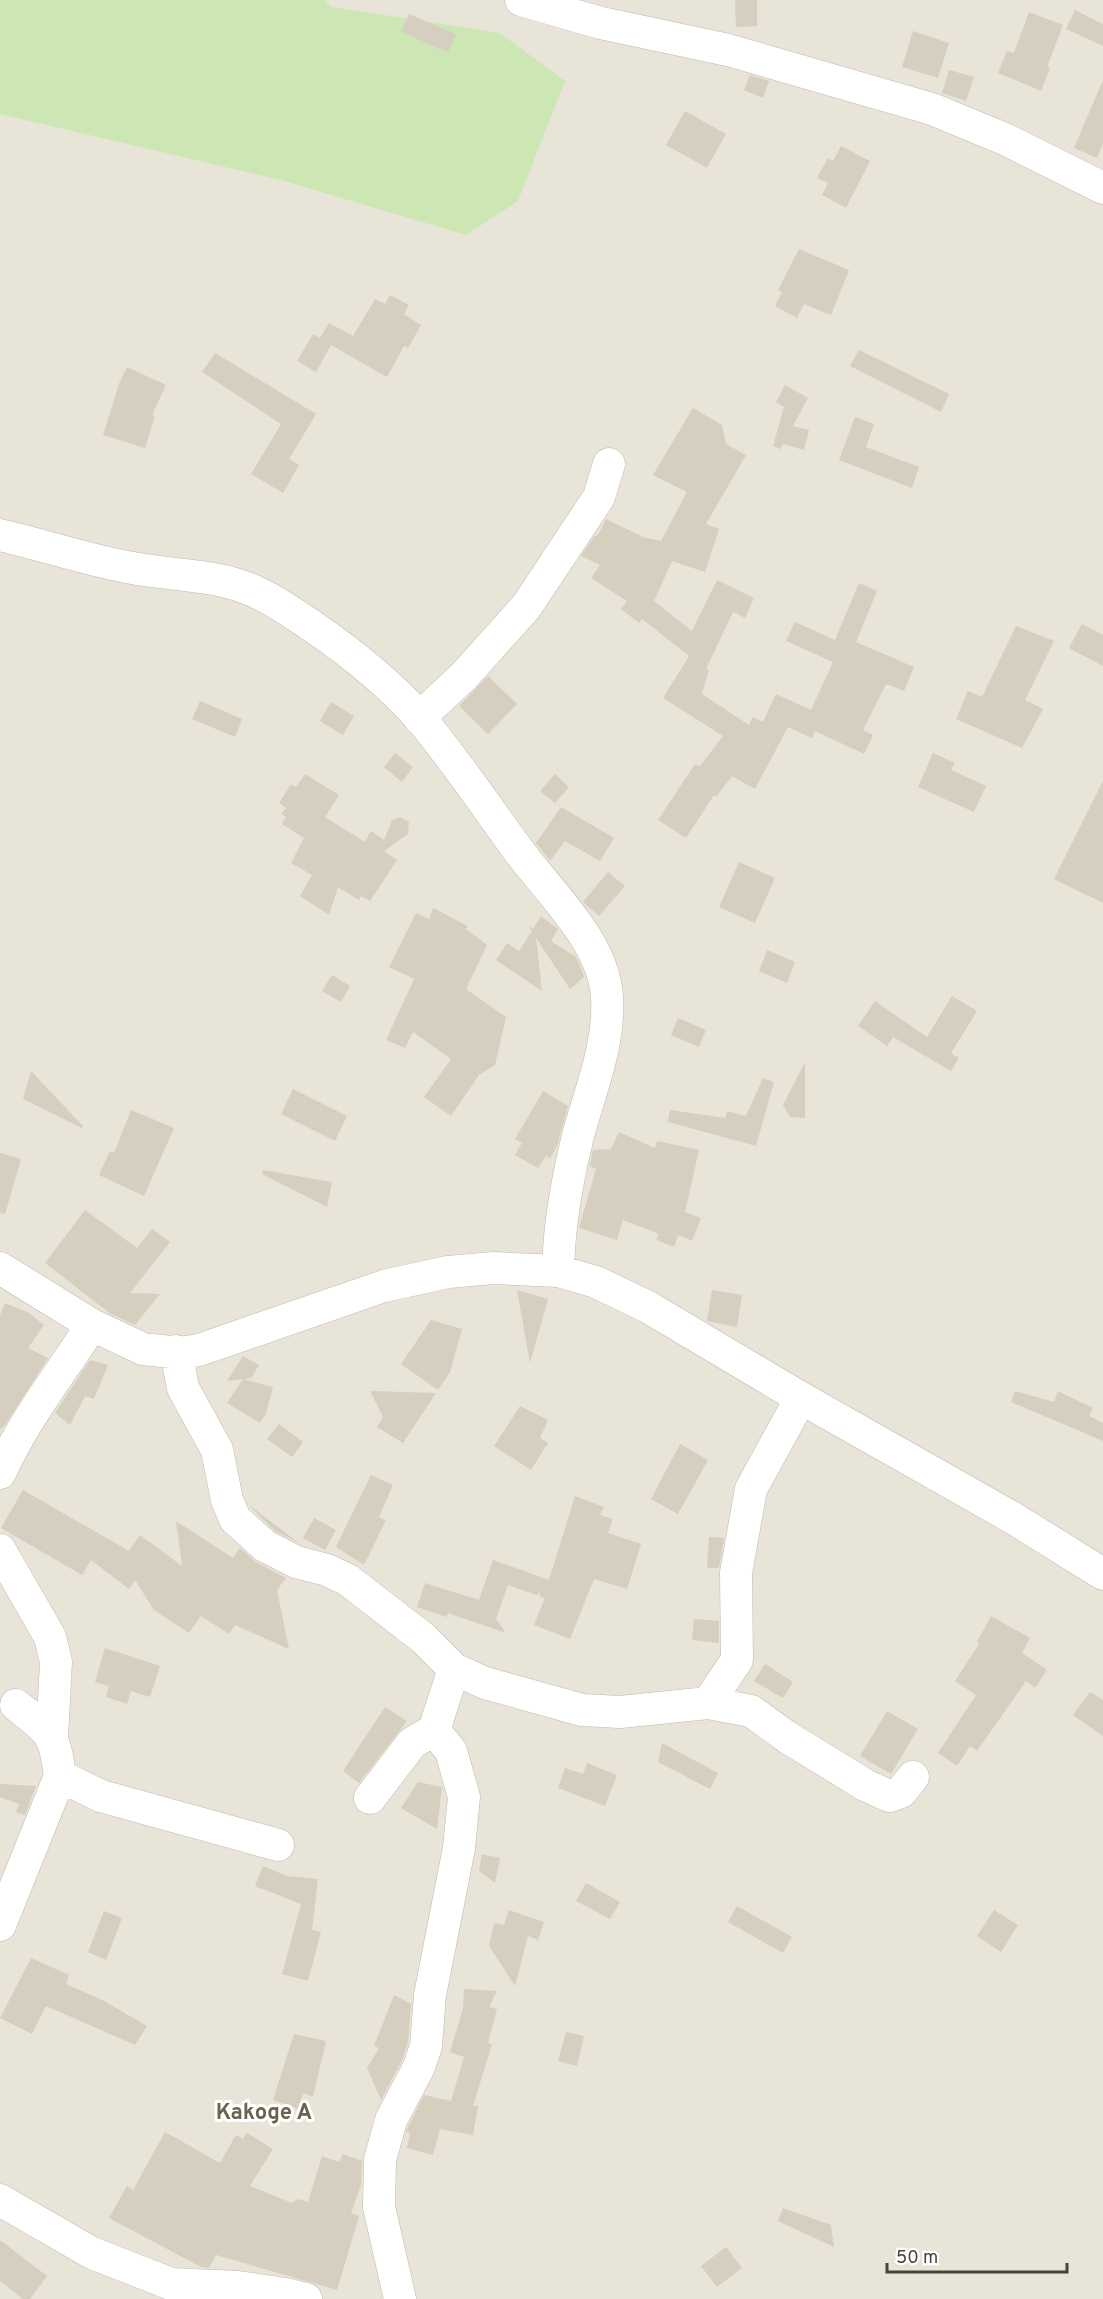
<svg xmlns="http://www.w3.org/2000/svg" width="1103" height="2299" font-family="Overpass,sans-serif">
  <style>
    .residential { fill: #e8e4d8 }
    .green { fill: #cce7b3 }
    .building { fill: #d6cebf }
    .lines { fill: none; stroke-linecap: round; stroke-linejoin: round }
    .minor-casing { stroke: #c0baac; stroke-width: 33 }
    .minor { stroke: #fff; stroke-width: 32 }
    .labels { text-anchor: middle; stroke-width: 6; stroke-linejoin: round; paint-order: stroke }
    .quarter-label { font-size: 22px; font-weight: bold; fill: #6b624f; stroke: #fff }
  </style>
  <rect width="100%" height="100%" fill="#f4f2e9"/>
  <path class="residential" d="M0,0H1103V2299H0Z"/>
  <path class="green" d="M0,0H325L332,7L500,33L565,81L518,201L466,235L281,180L0,114Z"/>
  <path class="building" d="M735,0H757V26L736,27Z
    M1075,10L1103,24V46L1066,29Z
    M1029,12L1063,25L1047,67L1050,68L1041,91L998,73L1007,51L1014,53Z
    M409,14L456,34L448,52L401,32Z
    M913,31L949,43L938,78L902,67Z
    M949,70L974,77L966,101L942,93Z
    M750,75L769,81L763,98L744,90Z
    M1103,80V143L1097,158L1074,148Z
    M685,111L726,134L707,168L666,145Z
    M841,146L870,161L846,208L822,195L828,183L817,178L828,158L833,161Z
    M799,249L849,270L831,315L804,304L797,318L775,306L782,292L778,290Z
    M390,295L409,305L404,314L421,325L408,348L404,346L387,377L331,345L316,372L297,361L313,334L320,338L329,323L353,336L375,299L385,304Z
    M859,350L949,394L941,412L850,366Z
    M215,353L316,414L289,459L299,465L283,493L251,474L281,424L202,372Z
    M127,367L166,385L152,415L155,416L145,448L103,435L120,381Z
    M785,385L808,398L793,426L809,430L804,450L783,444L781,449L773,446L784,407L776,402Z
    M693,408L722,425L726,444L746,455L706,524L719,529L705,572L672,561L654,601L692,631L717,580L754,598L745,618L733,612L706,669L709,670L702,694L749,725L753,717L763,722L776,694L811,710L833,662L786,641L795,622L835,640L859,583L877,591L856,642L914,667L904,691L886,684L863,730L873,735L864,754L815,731L812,738L788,727L755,789L732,776L716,797L714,795L686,838L658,820L695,764L700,766L723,736L663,698L689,656L642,619L639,623L621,609L627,601L591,578L600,565L581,556L594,537L598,535L606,519L643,537L661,541L687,492L653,475Z
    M855,417L874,424L866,447L919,467L912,488L839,460Z
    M1082,624L1103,635V666L1069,648Z
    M1016,626L1054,641L1025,700L1043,709L1022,748L956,719L968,691L982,697Z
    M488,676L517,704L488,734L459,706Z
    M200,701L242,719L235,737L192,719Z
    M331,702L354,716L343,735L320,721Z
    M395,753L413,767L402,782L384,767Z
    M933,753L955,763L951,770L986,786L974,812L918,787Z
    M305,774L339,795L325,817L365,842L371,831L384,840L392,820L400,817L409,822L408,834L384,851L397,860L370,901L361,896L359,900L338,887L329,915L300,896L312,875L291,863L304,838L282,824L286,817L281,814L286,808L279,803L291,784L296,787Z
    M555,774L569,787L555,803L540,791Z
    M1103,781V903L1054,879Z
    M561,807L614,838L600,861L565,841L550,861L536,843Z
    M739,862L775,878L755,923L719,907Z
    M608,872L625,886L599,916L583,902Z
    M433,908L468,926L466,929L487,945L466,989L506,1017L495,1065L479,1075L451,1116L424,1097L451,1059L413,1032L405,1048L386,1040L414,979L389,967L416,913L429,919Z
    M541,916L558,929L551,941L576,957L580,965L584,977L570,989L536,938L542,991L496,960L507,943L519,951L532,931L528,926L533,929Z
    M767,950L795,962L787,983L759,971Z
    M332,975L350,986L341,1002L322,991Z
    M952,996L977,1011L951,1053L959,1058L951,1071L893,1037L887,1046L858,1026L875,1001L927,1037Z
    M678,1018L706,1030L699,1047L671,1035Z
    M805,1062V1118L790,1117L783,1105Z
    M31,1071L83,1126L82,1128L23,1099Z
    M763,1078L774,1082L756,1146L668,1122L670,1110L725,1118L727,1111L746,1116Z
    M293,1089L347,1116L335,1141L281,1114Z
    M543,1091L568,1106L557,1146L550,1158L546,1156L538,1168L515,1155L522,1143L515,1139Z
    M131,1110L174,1128L144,1196L99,1175L110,1151L114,1153Z
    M619,1132L655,1148L657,1141L699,1150L685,1212L701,1218L692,1241L678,1235L674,1247L656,1240L659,1234L623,1220L617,1240L579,1228L596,1169L590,1166L593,1150L611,1149Z
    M0,1153L21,1159L5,1214L0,1213Z
    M263,1170L332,1182L327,1207L262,1174Z
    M85,1210L137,1248L152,1229L170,1242L130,1293L160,1294L135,1325L111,1314L45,1263Z
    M517,1290L548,1299L530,1363Z
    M712,1290L742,1295L737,1327L707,1321Z
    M5,1303L29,1313L44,1325L28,1348L48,1358L5,1425L0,1429V1315Z
    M431,1320L462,1329L450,1372L438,1390L401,1364Z
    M243,1356L259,1365L251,1378L227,1381Z
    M90,1360L108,1365L94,1399L85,1396L70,1425L55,1413Z
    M243,1379L273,1387L266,1413L260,1423L227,1403Z
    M370,1391L436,1393L403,1443L377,1427L383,1417Z
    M1015,1391L1054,1402L1058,1391L1093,1408L1089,1416L1103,1423V1441L1011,1402Z
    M520,1406L548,1420L540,1438L548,1443L531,1470L494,1446Z
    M279,1424L303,1442L292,1457L267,1439Z
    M680,1444L708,1460L678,1514L651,1499Z
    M371,1475L393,1485L379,1517L386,1520L364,1565L336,1547Z
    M23,1490L129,1551L140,1535L182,1566L176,1521L233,1558L240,1548L256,1562L286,1578L277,1590L289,1649L235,1625L229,1634L201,1616L189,1633L154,1610L135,1580L129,1589L91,1560L82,1575L1,1528Z
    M575,1496L604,1507L600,1515L613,1519L608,1533L641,1544L627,1589L594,1579L570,1639L534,1625L545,1598L539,1596L541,1590L537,1595L508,1585L496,1619L506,1633L448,1613L447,1617L417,1607L425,1583L479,1600L493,1560L549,1580Z
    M249,1505L299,1543L275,1531Z
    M314,1518L336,1530L325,1550L303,1538Z
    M709,1537L724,1538L719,1568H707Z
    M991,1616L1030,1638L1022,1653L1047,1670L1035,1688L1026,1681L977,1751L970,1746L957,1766L938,1753L976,1695L955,1681L979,1644L977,1642Z
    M694,1619L719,1621V1643L692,1640Z
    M105,1648L160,1666L150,1697L131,1691L127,1704L106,1697L109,1686L95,1682Z
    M765,1664L793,1682L783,1698L754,1681Z
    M1090,1692L1103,1700V1736L1073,1715Z
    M385,1707L407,1721L359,1783L343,1771Z
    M887,1711L918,1729L891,1774L860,1756Z
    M662,1743L718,1773L710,1789L658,1762Z
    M587,1763L617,1775L605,1806L558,1788L565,1768L583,1774Z
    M418,1782L442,1787L437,1829L401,1808Z
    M0,1784L36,1786L25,1815L16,1812L19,1804L0,1797Z
    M482,1854L500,1858L495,1883L479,1871Z
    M263,1866L287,1876L318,1879L312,1930L321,1932L308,1981L282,1974L301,1904L255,1886Z
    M586,1883L620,1902L610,1919L576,1901Z
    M737,1906L792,1937L783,1953L728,1922Z
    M509,1910L544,1922L538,1940L528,1936L515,1986L489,1946L494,1923L504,1925Z
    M994,1910L1018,1925L1001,1952L977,1936Z
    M104,1911L122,1918L106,1960L88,1952Z
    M31,1958L69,1975L66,1984L104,2001L147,2026L135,2045L46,2006L32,2034L0,2018Z
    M464,1989L497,1991L489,2007L497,2009L488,2043L492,2044L473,2106H478L473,2135L440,2129L433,2155L407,2148L410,2133L406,2132L408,2127L424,2095L451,2101L464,2057L450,2052L463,2009Z
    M394,1995L411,2004L408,2042L402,2060L381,2100L367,2068L379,2048L374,2046Z
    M566,2032L584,2036L577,2066L558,2061Z
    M294,2034L326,2041L313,2097L303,2093L298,2109L273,2100Z
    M165,2132L220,2163L236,2135L243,2139L247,2133L273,2149L250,2186L292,2203L298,2199L308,2202L322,2156L339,2162L343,2154L362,2161L361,2185L351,2213L359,2216L337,2290L216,2255L209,2268L201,2267L109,2218L127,2186L133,2190Z
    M783,2208L831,2225L834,2247L778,2221Z
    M0,2240L47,2276L30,2299H23L0,2281Z
    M726,2247L742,2268L717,2287L701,2266Z"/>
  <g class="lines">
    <defs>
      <path id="minor" d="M521,0L601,23L728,50L932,109L1007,140L1103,188
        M0,535C43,545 85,559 127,567C170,576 215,573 256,592C276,601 294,614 312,626C350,652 389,683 420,718C456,761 488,809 521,854C552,895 604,943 607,997C610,1045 590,1091 578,1136C567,1180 559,1225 558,1271
        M419,718L464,676L526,607L599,497L609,464
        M0,1268L92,1325L143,1349L181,1353L199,1350L384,1286L448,1272L494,1268L558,1271L596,1282L648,1307L801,1398L1013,1518L1103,1574
        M176,1351L183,1388L217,1450L227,1500L235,1519L265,1546L296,1562L327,1570L348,1580L423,1638L454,1669L485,1683L582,1710L620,1712L708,1703L737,1660L736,1573L751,1489L801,1398
        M0,1473C24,1420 60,1374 92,1325
        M0,1550L50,1637L56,1662L52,1738
        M708,1703L751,1711L787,1737L865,1785L889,1796L901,1792L913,1777
        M60,1776L101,1796L278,1845
        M370,1798L412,1743L434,1730L454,1669
        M0,1925L60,1776C54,1731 50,1732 16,1705
        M0,2200L92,2253L171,2284L238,2287L286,2294L306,2299
        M400,2299L379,2207L380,2160L391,2120L419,2067L426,2046L430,1995L459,1848L464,1797L451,1751L434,1730"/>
    </defs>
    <use href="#minor" class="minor-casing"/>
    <use href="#minor" class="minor"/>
  </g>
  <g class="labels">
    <g class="quarter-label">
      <text x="264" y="2119">Kakoge A</text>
    </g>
  </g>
  <path d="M887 2263v9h180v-9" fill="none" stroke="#484338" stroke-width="3"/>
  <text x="896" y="2263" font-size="18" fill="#484338" stroke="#ffffff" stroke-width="4.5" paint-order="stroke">50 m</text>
</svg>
